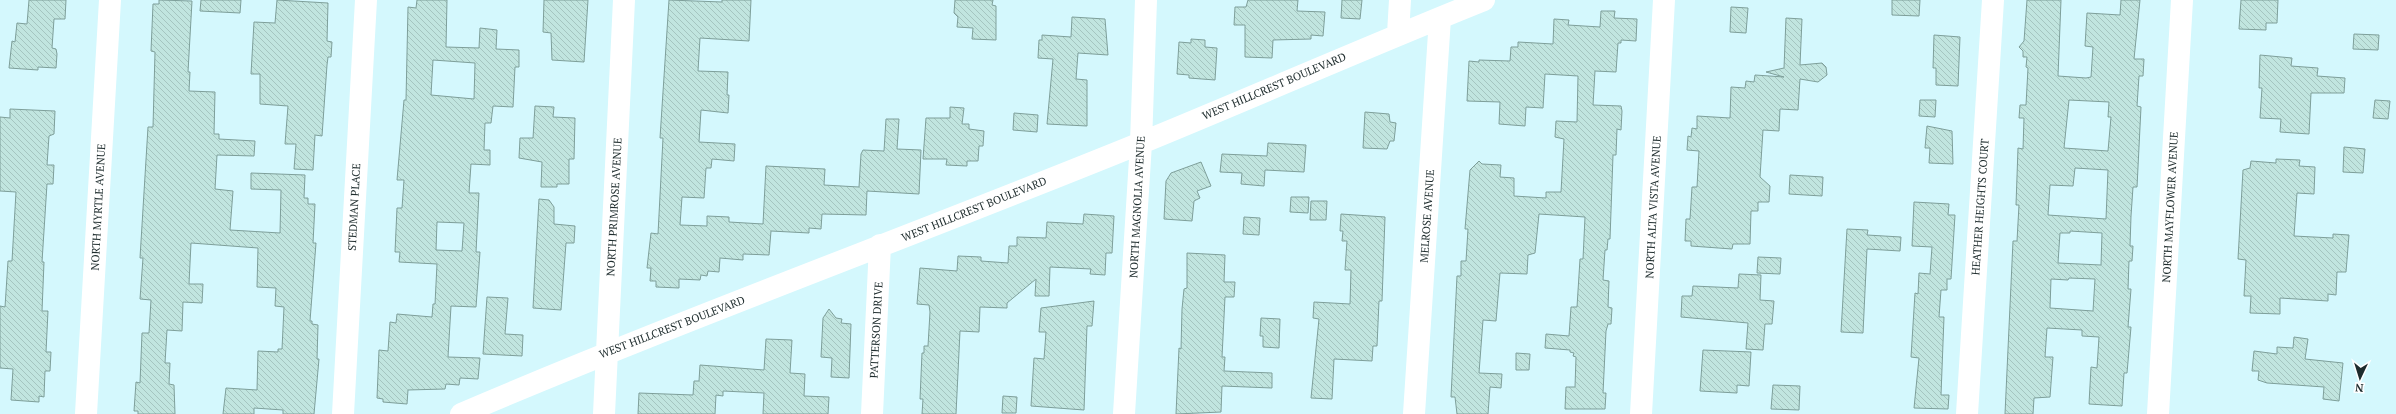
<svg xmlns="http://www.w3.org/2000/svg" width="2396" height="414" font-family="'PT Serif',serif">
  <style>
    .building { fill: url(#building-back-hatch); stroke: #7e9f9a; fill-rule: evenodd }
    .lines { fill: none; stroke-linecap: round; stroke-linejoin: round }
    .minor { stroke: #fff; stroke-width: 22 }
    .labels { text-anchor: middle; stroke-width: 3.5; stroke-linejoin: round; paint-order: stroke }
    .street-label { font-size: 11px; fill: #1e2c2d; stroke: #fff }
  </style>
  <defs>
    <pattern id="building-back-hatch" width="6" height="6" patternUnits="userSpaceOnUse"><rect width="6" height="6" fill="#c1e5df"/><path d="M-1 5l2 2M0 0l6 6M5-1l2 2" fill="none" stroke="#a5c5c0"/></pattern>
  </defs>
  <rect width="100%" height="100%" fill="#d4f8fd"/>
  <path class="building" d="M29,0H66L65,19H54L52,48L56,49L57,54L56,68L38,67V70L9,68L12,41L15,42L17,23L27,24Z
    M159,0L192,1L188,72H190L189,91L215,92L214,134H219V139L255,141L254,156L217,155L215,189L233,191L230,230L280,233L281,190L251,189V173L305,175L304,198H308V204H315L313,243H316L310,321H312V324L318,325L317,359H319L314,414H283V410L254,408V414H223L226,388L257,390L258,351L278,352V349H282L284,307L275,306L276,288L257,287L258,248L191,243L189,284H203L202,303L183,302L182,331L167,330L165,363H170L169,384L174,385L175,414H138V411H134L136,382L140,383L142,333H149L151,300L140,299L143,258H140L148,127H153L155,52L151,51L153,4H159Z
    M201,0H241L240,13L200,11Z
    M277,0L328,3L327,41L332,42L331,57H328L327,65L322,136L315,135L313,170L294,169L296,144H285L288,106L260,104V74H251L254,22L275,23Z
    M417,0H447L446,47L479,48L480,28L497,30L496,49L519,50V67H515L513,107L493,106L491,123H485L484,150H490V165L471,164L469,193H479L476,252H480L476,307L451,306L448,357L480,358L478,379L460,378L459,385L446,384L445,389L408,390L407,404L383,402V399L377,398L379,350L388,351L390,322L396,323L397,314L432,317L433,304H435L437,264L399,262L400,252H395L397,208H402L404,180H397L404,100H406L408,7L416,8ZM433,60L475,63L474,99L431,95ZM437,222L464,223L462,251L436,250Z
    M544,0H588L584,62L552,60L551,33L543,32Z
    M669,0L722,2V0H751L749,41L700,38L698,71L728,72L727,95H729L728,113L701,110L699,142L735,144L734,161L712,159L711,168H706L704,198L682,197L680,225L707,226V216L729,217V222L763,224L766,166L825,169L824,185L859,187L861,154L863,150L884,151L886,119H899L897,149L921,150L919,194L867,191L866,215L822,214L821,229L809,228V233L771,231L769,255L743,254V260L720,258L719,272L708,271L707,276L701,275L700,280L679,279V288L656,287V281H650L651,268H647L651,233L658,234L663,138H660Z
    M955,0H993L992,5L996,6V40L972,39L973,28L957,27L958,17L954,13Z
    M1248,0H1298L1297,11L1325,12L1323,36L1311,35V39L1273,40L1272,58L1245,57V25H1234L1235,7H1246Z
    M1342,0H1362L1360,19L1341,18Z
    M1892,0H1920L1919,16L1892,15Z
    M2027,0H2061L2058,76L2086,78L2091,77L2093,47L2085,46L2087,13L2120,15L2121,0H2140L2134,59H2144L2143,76H2139L2137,106L2141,107L2137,187H2133L2131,216L2130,246H2133L2132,261H2129L2128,289H2131L2128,327H2131L2127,373H2124L2122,406L2089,404L2091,367L2097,368L2099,337L2082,336V330L2047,328L2045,357H2053L2050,397L2034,398L2033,414H2005L2013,241H2017L2019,205H2016L2018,148L2023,149L2024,118H2019L2020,105H2026L2028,68L2026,67L2027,57H2023V51L2019,47L2024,41ZM2069,100L2109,102L2108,117H2111L2108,151L2064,148ZM2075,168L2108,170L2106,219L2048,215L2050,185L2073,186ZM2070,231L2102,233L2101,265L2058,263L2060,233H2070ZM2069,278L2095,279L2093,311L2050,308L2051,279L2068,280Z
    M2241,0H2278L2277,23H2266V30L2239,29Z
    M1731,7L1748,8L1746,33L1730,32Z
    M1601,11H1615L1614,18L1637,19L1636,41L1621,40V43H1618L1616,72L1595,71L1593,105L1621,106L1622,111L1621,130L1617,129L1616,155H1613L1610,239H1608L1607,250H1605L1603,280L1609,281L1608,307L1612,308L1611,324H1608L1606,331L1603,393H1606L1605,409H1565L1566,387H1575L1576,357L1573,356L1574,353L1570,352V350L1545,348L1546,334L1569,336L1571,307H1577L1580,259H1583L1585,217L1539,214L1535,253L1528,255L1527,274L1500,273L1496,321L1483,320L1479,373L1502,374L1501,388L1490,387L1488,414H1457L1455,397H1451L1457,276H1461V261H1466L1468,229H1465L1470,170L1479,161L1482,164L1501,165L1500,177L1514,178V196L1546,198V192H1561L1564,139L1555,137L1556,121L1577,122L1578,76L1545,74L1543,108L1526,107L1525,126L1499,124L1500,102L1467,101L1469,61L1479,62V60L1510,61L1511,47H1518V42L1553,44L1554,19L1569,20L1568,25L1600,27Z
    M1072,17L1105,19L1108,55L1078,53L1076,79L1087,80V126L1047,124L1053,59L1038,58L1039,40H1042V35L1071,37Z
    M1786,18L1802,19L1800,65L1822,63L1826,67L1827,75L1818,82L1800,79L1798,110L1780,109L1779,131L1763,130L1760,177L1770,186L1769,202H1758V211H1751L1750,244H1733L1732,249L1691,246V241H1685L1686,219H1690L1692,187H1697L1699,151L1687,150L1688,136L1691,137L1692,128L1697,129V116L1730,118L1731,87L1745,88L1746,81L1754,82L1755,75L1784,77L1766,72L1784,68Z
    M2354,34L2379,35L2378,50L2353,49Z
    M1934,35L1960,37L1958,86L1936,85V68H1933Z
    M1191,39L1205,40V47L1217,48L1215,80L1189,78V75L1177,74L1179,42L1191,43Z
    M2260,55L2292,58L2291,66L2318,68L2317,76L2345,78L2344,93H2311L2309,134L2280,132L2281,119L2260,118L2262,88H2259Z
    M1920,100H1936L1935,117L1919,116Z
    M2375,100L2390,101L2388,119L2373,118Z
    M535,106L554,107L553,117L575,118L574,159H569V184H557V187H541L542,162L519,158L520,138H533Z
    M950,107L964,108L962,124H969V129L984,131L983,146H979L978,161H967V166L946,165L947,159H923L926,118H950Z
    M10,109L55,111L54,134L49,136L47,165H54L53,184H47L42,262H44L42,311H48L46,352H51L50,371H45L44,397L39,396V402L11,400L13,369L0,368V306L5,307L8,261H12L16,192L0,191V117L10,118Z
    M1365,112L1389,114L1390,122L1396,123L1394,141H1390L1387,149L1363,148Z
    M1014,113L1038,115L1037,132L1013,130Z
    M1927,126L1952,131L1953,164L1929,163L1930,148H1925Z
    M1268,143L1306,145L1304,172L1265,170L1264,186L1241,184L1242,173L1220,172L1222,154L1267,156Z
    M2344,147L2365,149L2363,173L2343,172Z
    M2276,159L2300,160L2299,166L2315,167L2314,194L2297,193L2294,236L2333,238V234L2349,235L2346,272H2337L2336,295L2328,294V301L2280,298V314L2250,313L2251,296H2244L2246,260L2238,259L2243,170L2250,168L2251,161L2276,163Z
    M1201,162L1211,186L1197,191L1200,198L1194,201L1192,221L1164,219L1166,181L1171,173Z
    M1790,175L1823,177L1822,196L1789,194Z
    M1291,197H1309L1308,213L1290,212Z
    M539,199L549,200L554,207V224L575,226L574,243H566L561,310L533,308Z
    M1311,201H1327L1326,220H1310Z
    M1914,202L1949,204L1948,215H1955L1951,279H1947V290H1941L1939,317H1944L1941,395H1949L1948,409L1914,408L1919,358L1911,357L1915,293L1918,294L1919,273L1930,274L1932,247L1912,246Z
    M1084,214L1114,216L1112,253H1106L1105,275L1090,274L1091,269L1050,267L1049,296H1035L1036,279L1007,303V308L980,307L979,332L960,331L956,414H922L923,399H920L922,353H924V346H928L930,312L929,305L917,304L920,268L957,271L958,256L981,257V261L1008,263L1009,246H1017V237L1046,238L1047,222L1083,224Z
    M1341,214L1385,217L1382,301H1379L1377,346H1373L1372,361L1334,359L1332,399L1311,398L1319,319L1313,318L1314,302L1350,304L1351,270H1345L1347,241H1342L1343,231H1340Z
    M1244,217L1260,218L1259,235L1243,234Z
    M1847,229L1868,230L1867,235L1901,237L1900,251L1867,249L1863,333L1841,332Z
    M1187,253L1225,255L1224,282H1235L1234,297H1225L1222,357H1225L1224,371L1272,373V388L1222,386L1221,412L1176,414L1179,348L1181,349L1182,309L1184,289L1187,288Z
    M1758,257L1781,258L1780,274L1757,273Z
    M1739,274L1761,275L1760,300L1774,301L1772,324H1765L1763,350L1746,349L1748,323L1681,317L1682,296H1692L1693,286L1738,288Z
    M487,297L508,298L505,334L523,335L522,356L483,354Z
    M1094,301L1092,326H1087L1084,410L1031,406L1034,358L1044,359L1046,332H1039L1041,308Z
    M829,309L836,318L842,319L841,323L851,324L849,378L831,377L832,358L821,357L823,318Z
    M1261,318L1280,319L1279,348L1263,347V336H1260Z
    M2294,337L2308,339L2305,359L2343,363L2339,401L2323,399L2324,387L2267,383L2258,380L2259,371H2252L2254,351L2277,354V347L2293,348Z
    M766,339L792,340L790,373L805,374L804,396L829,397L828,414H763L764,393L723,391V396L716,395L715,414H638L639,393L693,395L694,381H699L700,365L764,370Z
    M1703,350L1751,352L1749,386L1737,385V393L1700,391Z
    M1516,353L1530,354L1529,370H1516Z
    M1773,385L1800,386L1799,410L1771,409Z
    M1003,396L1017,397L1016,413H1002Z"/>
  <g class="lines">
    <path class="minor" d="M1398,34L1400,0
      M86,414L110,0
      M343,414L366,0
      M461,414C686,318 915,235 1141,143C1256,96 1369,46 1484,0
      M604,414L624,0
      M872,414L880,245
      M1124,414L1141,143L1146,0
      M1414,414L1440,18
      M1641,414L1664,0
      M1967,414L1993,0
      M2158,414L2182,0"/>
  </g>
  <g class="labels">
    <g class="street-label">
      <text transform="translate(1274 86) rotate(-23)" y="4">WEST HILLCREST BOULEVARD</text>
      <text transform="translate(98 207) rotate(-87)" y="4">NORTH MYRTLE AVENUE</text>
      <text transform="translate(354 207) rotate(-87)" y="4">STEDMAN PLACE</text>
      <text transform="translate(614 207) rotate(-87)" y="4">NORTH PRIMROSE AVENUE</text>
      <text transform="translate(1137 207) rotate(-87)" y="4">NORTH MAGNOLIA AVENUE</text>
      <text transform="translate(1653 207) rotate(-87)" y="4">NORTH ALTA VISTA AVENUE</text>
      <text transform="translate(1980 207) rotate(-86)" y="4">HEATHER HEIGHTS COURT</text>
      <text transform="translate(2170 207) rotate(-87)" y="4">NORTH MAYFLOWER AVENUE</text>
      <text transform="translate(974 209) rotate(-22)" y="4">WEST HILLCREST BOULEVARD</text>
      <text transform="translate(1427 216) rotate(-86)" y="4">MELROSE AVENUE</text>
      <text transform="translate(672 327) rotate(-21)" y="4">WEST HILLCREST BOULEVARD</text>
      <text transform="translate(876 330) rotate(-87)" y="4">PATTERSON DRIVE</text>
    </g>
  </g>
  <g transform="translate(2360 378) rotate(184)" stroke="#ffffff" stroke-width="3" paint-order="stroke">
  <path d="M0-3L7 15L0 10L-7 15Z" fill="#1e2c2d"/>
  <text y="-6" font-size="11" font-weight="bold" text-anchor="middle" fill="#1e2c2d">N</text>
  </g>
</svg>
